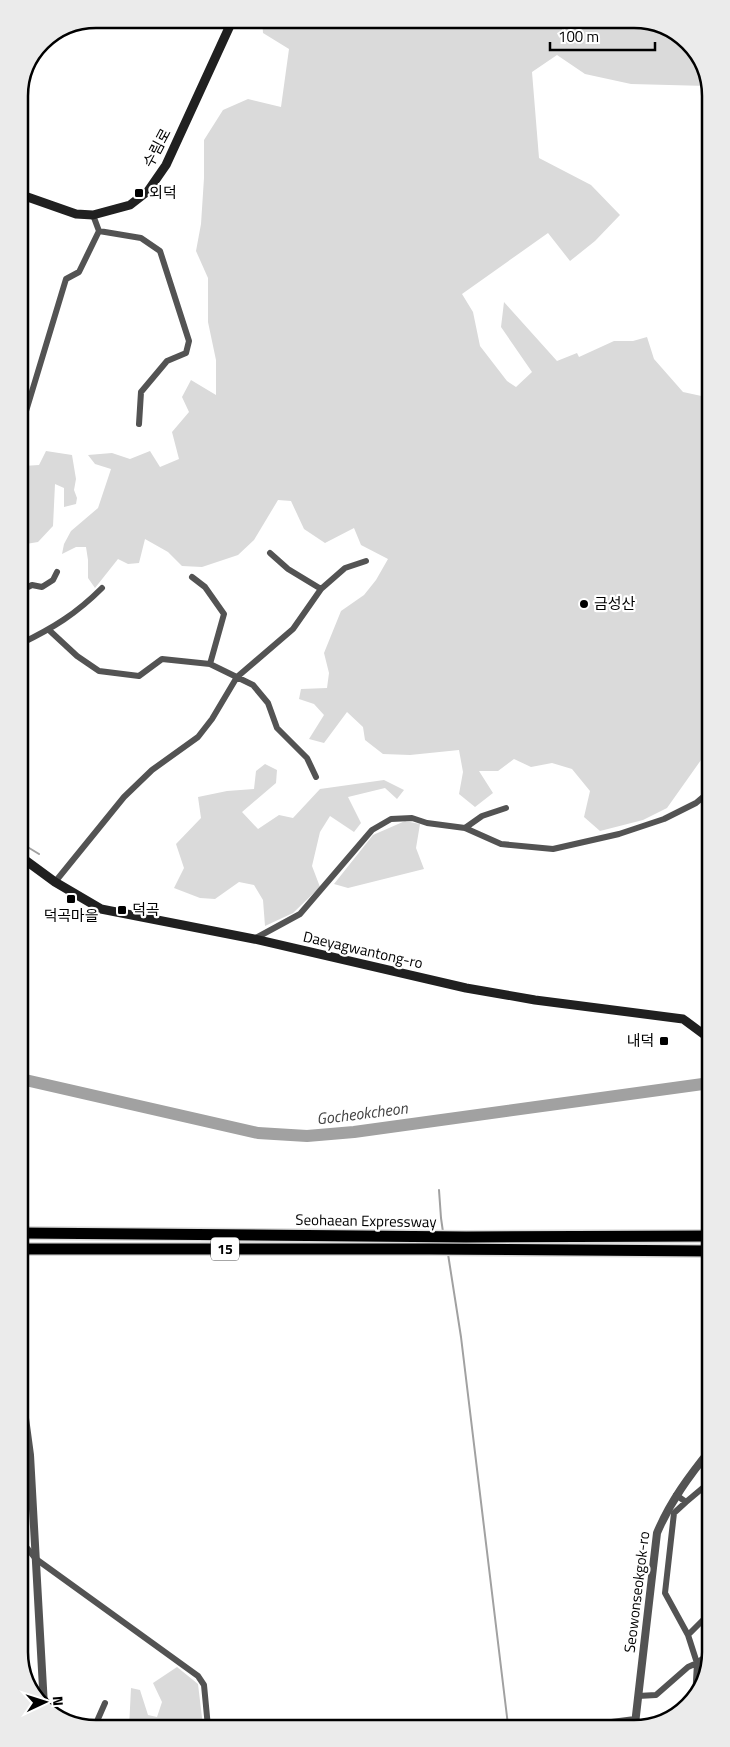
<svg xmlns="http://www.w3.org/2000/svg" width="730" height="1747" font-family="'Titillium Web','Noto Sans KR',sans-serif">
  <style>
    .green { fill: #dadada }
    .lines { fill: none; stroke-linecap: round; stroke-linejoin: round }
    .stream { stroke: #a1a1a1; stroke-width: 2 }
    .river { stroke: #a1a1a1; stroke-width: 12 }
    .motorway-casing { stroke: #dbdbdb; stroke-width: 14 }
    .minor { stroke: #535353; stroke-width: 6 }
    .tertiary { stroke: #535353; stroke-width: 8 }
    .secondary { stroke: #202020; stroke-width: 9 }
    .motorway { stroke: #000; stroke-width: 11 }
    .poi-dot { fill: #000; stroke: #fff; stroke-width: 2 }
    .labels { text-anchor: middle; stroke-width: 4.5; stroke-linejoin: round; paint-order: stroke }
    .shield { fill: #fff; stroke: #4c4c4c; stroke-width: 1 }
    .shield-label { font-size: 14px; font-weight: bold; fill: #000 }
    .street-label { font-size: 15px; fill: #000; stroke: #fff }
    .poi-label { font-size: 15px; fill: #000; stroke: #fff; text-anchor: start }
    .water-label { font-size: 16px; font-style: italic; fill: #424242; stroke: #fff }
    .rim { fill: none; stroke: #000; stroke-width: 2.5 }
  </style>
  <rect width="100%" height="100%" fill="#fff"/>
  <path class="green" d="M262,19H640L682,35L707,71V86L631,84L585,74L557,55L532,72L539,158L591,185L620,215L595,241L570,261L548,233L462,294L473,312L480,346L507,381L516,387L532,372L501,327L504,302L557,361L577,353L579,357L614,341H633L647,337L654,359L683,392L706,397L708,390L709,758L701,760L667,808L643,820L600,831L584,817L590,791L572,769L552,763L531,767L514,759L498,771H479L493,793L475,807L459,794L463,772L459,750L410,755L383,754L365,740L363,727L347,712L324,743L309,739L324,715L314,704L299,699L301,689L327,688L329,673L324,653L341,611L364,595L376,580L388,559L361,545L354,528L325,543L304,529L291,501L278,500L254,540L238,555L202,567L182,566L168,552L145,539L139,563L128,564L118,559L95,588L88,578V560L86,547H76L62,554L64,544L71,531L98,508L111,469L95,464L88,455L112,453L130,459L150,451L160,467L179,459L172,432L189,412L182,397L191,380L216,395V360L208,322V278L196,251L201,224L204,178V140L223,110L248,99L281,107L289,49L263,33Z
    M46,451L72,455L76,479L74,490L77,498L76,504L64,507V488L55,484L53,526L38,542L20,545V472L23,466L39,465Z
    M265,764L277,770L276,783L242,812L258,829L279,815L293,818L320,789L384,780L404,790L397,799L385,788L348,797L361,823L354,832L330,816L320,832L312,866L320,887L293,913L265,926L263,900L254,885L239,882L215,899L200,898L174,888L184,868L176,844L201,818L198,797L227,791L254,789L256,771Z
    M405,821L420,824L416,848L424,869L348,888L334,884L373,835Z
    M177,1667L198,1684L203,1726L129,1728L131,1688L140,1690L148,1715L157,1717L162,1702L153,1683Z"/>
  <g class="lines">
    <path class="stream" d="M21,843L39,854
      M439,1190L441,1218L443,1232
      M448,1254L461,1337L508,1725"/>
    <path class="river" d="M21,1079L258,1133L307,1136L354,1132L710,1083"/>
    <defs>
      <path id="motorway" d="M22,1233L466,1237L710,1236
        M22,1249H429L710,1251"/>
    </defs>
    <use href="#motorway" class="motorway-casing"/>
    <path class="minor" d="M99,231L141,238L160,251L189,341L186,353L167,361L141,392L139,424
      M20,431L66,279L79,272L99,231L93,215
      M270,553L288,569L321,589
      M192,577L205,587L224,614L210,664
      M20,591L32,585L42,587L53,580L57,572
      M49,630L77,656L99,671L139,676L162,659L210,664L253,685L268,703L277,728L307,758L316,777
      M20,644C53,628 76,614 102,588
      M465,828L482,816L506,808
      M55,882L124,797L152,770L198,737L212,719L237,677L293,629L321,589L345,568L366,561
      M254,939L300,914L372,830L391,819L412,818L427,823L465,828L501,844L553,849L619,834L664,819L696,803L709,792
      M676,1495L686,1502L711,1481
      M22,1542L36,1559L198,1676L204,1685L208,1727
      M688,1635L707,1616L711,1618
      M638,1696L656,1695L688,1667L697,1663L688,1635L665,1593L674,1513L686,1502
      M695,1699L697,1663L711,1652
      M94,1728L105,1703"/>
    <path class="tertiary" d="M22,1396L30,1455L44,1706
      M635,1724L657,1533C670,1502 689,1476 711,1449
      M596,1725L635,1720"/>
    <path class="secondary" d="M19,194L76,214L93,215L130,205L148,191L166,165L233,19
      M21,857L55,882L101,909L254,939L466,988L535,1000L683,1019L710,1039"/>
    <use href="#motorway" class="motorway"/>
  </g>
  <g class="poi-dot">
    <rect x="134" y="188" width="10" height="10" rx="2.5"/>
    <circle cx="584" cy="604" r="5"/>
    <rect x="66" y="894" width="10" height="10" rx="2.5"/>
    <rect x="117" y="905" width="10" height="10" rx="2.5"/>
    <rect x="659" y="1036" width="10" height="10" rx="2.5"/>
  </g>
  <g class="labels">
    <rect class="shield" x="211" y="1237.5" width="28" height="23" rx="4"/>
    <g class="shield-label">
      <text x="225" y="1254">15</text>
    </g>
    <g class="street-label">
      <text transform="translate(157 148) rotate(-62)" y="5">수림로</text>
      <text transform="translate(363 950) rotate(13)" y="5">Daeyagwantong-ro</text>
      <text transform="translate(366 1221) rotate(1)" y="5">Seohaean Expressway</text>
      <text transform="translate(637 1592) rotate(-83)" y="5">Seowonseokgok-ro</text>
    </g>
    <g class="poi-label">
      <text x="149" y="198">외덕</text>
      <text x="594" y="609">금성산</text>
      <text x="132" y="915">덕곡</text>
      <text x="71" y="921" text-anchor="middle">덕곡마을</text>
      <text x="654" y="1046" text-anchor="end">내덕</text>
    </g>
    <g class="water-label">
      <text transform="translate(362 1113) rotate(-7)" y="6">Gocheokcheon</text>
    </g>
  </g>
  <path d="M0 0H730V1747H0ZM96 28H634A68 68 0 0 1 702 96V1652A68 68 0 0 1 634 1720H96A68 68 0 0 1 28 1652V96A68 68 0 0 1 96 28Z" fill="#ebebeb" fill-rule="evenodd"/>
  <path class="rim" d="M96 28H634A68 68 0 0 1 702 96V1652A68 68 0 0 1 634 1720H96A68 68 0 0 1 28 1652V96A68 68 0 0 1 96 28Z"/>
  <g transform="translate(45 1702) rotate(86)" stroke="#ffffff" stroke-width="4" paint-order="stroke">
  <path d="M0-4L9 19L0 12L-9 19Z" fill="#000000"/>
  <text y="-8" font-size="14" font-weight="bold" text-anchor="middle" fill="#000000">N</text>
  </g>
  <path d="M550 42v8h105v-8" fill="none" stroke="#000000" stroke-width="2.5"/>
  <text x="558" y="42" font-size="15" fill="#000000" stroke="#ffffff" stroke-width="4" paint-order="stroke">100 m</text>
</svg>
